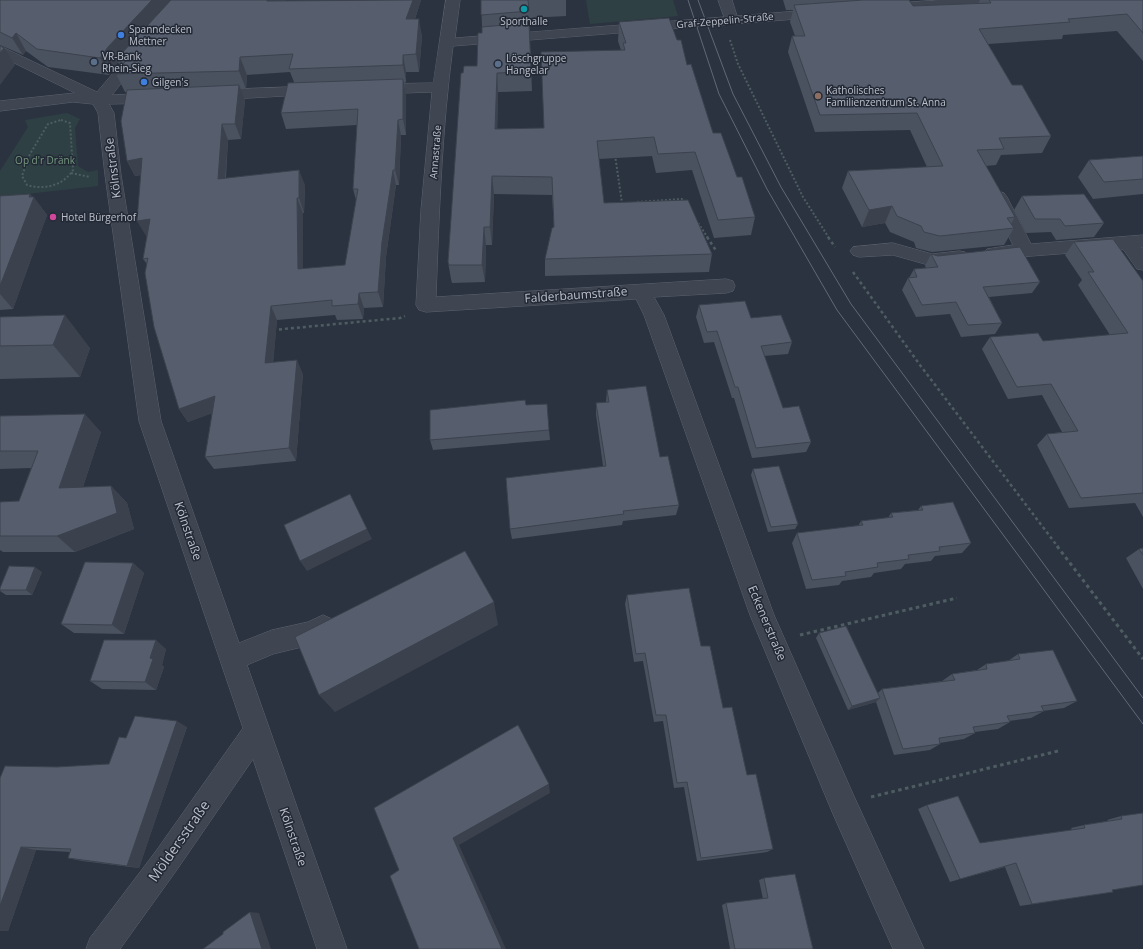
<svg xmlns="http://www.w3.org/2000/svg" width="1143" height="949" font-family="'Open Sans',sans-serif">
  <style>
    .green { fill: #2e4043 }
    .lines { fill: none; stroke-linecap: round; stroke-linejoin: round }
    .minor-casing { stroke: #5d636e; stroke-width: 1 }
    .path-far2 { stroke: #4d5d61; stroke-width: 2; stroke-dasharray: 2 2; stroke-linecap: butt }
    .path-far1 { stroke: #4d5d61; stroke-width: 2.5; stroke-dasharray: 3 3; stroke-linecap: butt }
    .path { stroke: #4d5d61; stroke-width: 3; stroke-dasharray: 3.5 3.5; stroke-linecap: butt }
    .minor { fill: #3f4551; fill-rule: evenodd }
    .tram { stroke: #616977; stroke-width: 1 }
    .wall { fill: #4a515f; fill-rule: evenodd }
    .shaded-wall { fill: #3c424d }
    .building { fill: #565e6e; stroke: #3c424d }
    .culture-dot { fill: #0f9aa8; stroke: #232a36; stroke-width: 1.5 }
    .shop-dot { fill: #3f7fe0; stroke: #232a36; stroke-width: 1.5 }
    .service-dot { fill: #5c6f8a; stroke: #232a36; stroke-width: 1.5 }
    .education-dot { fill: #8d6e63; stroke: #232a36; stroke-width: 1.5 }
    .hotel-dot { fill: #d1479c; stroke: #232a36; stroke-width: 1.5 }
    .labels { text-anchor: middle; stroke-width: 3; stroke-linejoin: round; paint-order: stroke }
    .far-street-label { font-size: 10px; fill: #bcc0cb; stroke: #232a36 }
    .far-poi-label { font-size: 10px; fill: #bcc0cb; stroke: #232a36; text-anchor: start }
    .far-park-label { font-size: 10px; fill: #769980; stroke: #232a36 }
    .street-label { font-size: 12px; fill: #bcc0cb; stroke: #232a36 }
    .near-street-label { font-size: 14px; fill: #bcc0cb; stroke: #232a36 }
  </style>
  <rect width="100%" height="100%" fill="#2b3341"/>
  <path class="green" d="M586,0H673L678,16L590,24Z
    M67,113L80,119L75,128L78,166L88,172L98,170V186L0,197V171L28,127L25,120Z"/>
  <g class="lines">
    <defs>
      <path id="minor" d="M446,0H460L455,38L724,17L718,0H732L737,16L822,9L827,10L829,13L827,16L822,17L453,46C442,129 439,214 436,297L726,279L733,281L735,286L733,291L726,293L654,297L664,315L774,615L853,794L924,949H893L833,814L750,615L644,315L636,299L426,312L419,310L416,305L421,210L432,92L375,94L370,92L367,89L370,86L375,84L433,83Z
        M940,0H1010L1008,3L1003,4L896,11L891,10L889,7L891,4L896,3Z
        M0,46L97,92L131,52H141L143,55L112,95L155,93L160,95L163,98L160,101L155,103L109,104L114,113L121,175L161,421L239,643L272,630L308,622L323,615L332,619L335,627L332,635L310,645L273,654L247,665L347,949H317L253,759L176,871L120,949H86L90,938L156,851L243,728L139,421L105,175L98,113L93,104L73,102L0,111V101L75,93L0,56Z
        M315,86L320,88L323,91L320,94L213,100L208,98L205,95L208,92L213,90Z
        M998,191L1004,193L1007,197L1031,244L1143,235V247H1141L1143,250V270L1137,269L1123,249L993,259L987,257L984,253L987,249L1013,245L989,197L992,193Z
        M893,243L932,254L959,251L965,252L968,257L965,262L932,266L893,255L859,257L853,255L850,251L853,247Z"/>
    </defs>
    <use href="#minor" class="minor-casing"/>
    <path class="path-far2" d="M730,40L738,64L803,197L829,238
      M61,120L70,123L73,170C63,186 44,190 27,185L22,176L30,154L48,124Z
      M615,155L622,203H624
      M71,173L90,177
      M637,202L682,199L684,202
      M698,223L708,238"/>
    <path class="path-far1" d="M707,237L717,252
      M828,237L835,247
      M853,272L920,365L1058,547
      M273,330L400,318L405,316"/>
    <path class="path" d="M1057,546L1143,659
      M800,635L957,598
      M871,797L1058,751"/>
    <use href="#minor" class="minor"/>
    <path class="tram" d="M688,0L719,94L767,189L837,310L1143,724
      M698,0L733,94L781,187L851,304L1143,698"/>
  </g>
  <path class="wall" d="M0,0L286,1L421,0L415,19L422,36L419,72H406V82L404,83L406,94V135H401L399,185H396L386,257L383,307L364,308L363,319L337,320L335,315L277,320L273,362L303,374L296,461L214,469L205,457L212,413L188,422L179,409L147,264L143,259L147,236H146L141,175L135,176L127,161L126,92H125L116,74L121,68L118,62L109,75L48,67L26,51L23,55L0,45ZM290,72L294,82L281,113L286,129L357,125L353,189L356,200L345,265L303,269V213H304L305,185L226,178L228,140L241,139L245,100L240,89H246L247,75Z
    M481,0H566V16L529,18L532,91L498,92L497,129L544,128L621,50L618,41L619,22L687,65L713,133L737,177L755,217L751,235L714,238L692,170L656,173L652,156L599,159L604,203L712,254L709,272L545,276V259L554,227L552,195L494,194L492,245H486L485,282L452,283L451,279L448,262L463,73L477,66L482,33V27Z
    M783,0H909L913,6L978,4L980,0H1143V61L1117,31L1063,35L1062,39L988,44L1012,85L1051,136L1042,153L1001,155L996,165L986,166L1015,217L1011,224L1014,228L1004,245L932,252L916,248L914,242L890,232L885,223L862,227L842,188L848,171L927,167L910,130L815,132L788,52L792,36H795L790,22L793,10H786Z
    M1143,156V194L1093,199L1078,177L1089,160Z
    M0,196L33,197L47,215L13,309L0,310Z
    M1022,196L1104,223L1094,237L1056,240L1051,232L1026,233L1014,210Z
    M1074,242L1143,281V517L1135,503L1069,508L1037,445L1047,434L1062,432L1042,395L1008,399L982,349L990,337L1043,341L1110,335L1078,285L1082,280L1065,255Z
    M931,254L1040,282L1032,293L989,297L1002,323L995,334L961,337L950,314L916,317L902,290L908,278H909L914,269L926,268L925,266Z
    M699,305L751,318L792,342L788,354L764,356L783,408L811,442L806,452L752,458L734,398H732L714,342L704,343L696,317Z
    M0,317L90,348L80,377L0,379Z
    M607,390L660,457L679,505L676,515L623,521L622,525L512,539L510,529L603,466L596,415V403L606,402Z
    M526,405L549,430L550,440L433,450L430,440Z
    M0,416L101,432L83,487L111,486L127,503L134,529L75,552H3L0,550V502L19,501L31,468L0,469Z
    M753,469L798,524L795,529L768,532L751,475Z
    M921,506L971,543L962,553L935,556L931,561L905,564L901,569L874,573L871,577L842,581L839,585L806,589L792,543L797,533L858,526L861,521L888,518L891,513L918,510Z
    M1143,548V589L1126,558L1139,549Z
    M133,563L144,573L124,634L74,633L61,624Z
    M42,572L32,595H6L0,591V588Z
    M627,595L701,646L773,849L767,852L697,861L684,787L674,788L663,721L654,722L643,661L634,662L625,604Z
    M819,633L878,693L882,689L942,681L952,674L977,670L986,664L1008,661L1018,654L1077,701L1064,708L1043,711H1044L1031,718L1009,721L1010,722L998,729L975,732V733L964,739L940,743V744L930,750L894,755L876,702L848,710L816,638Z
    M166,649L162,665L164,667L156,690L102,689L90,681Z
    M187,727L139,868L82,861L68,858L70,852L36,850L8,931H0V778L57,767L109,764L126,738Z
    M927,805L980,843L1072,830L1071,828L1084,825L1108,821L1107,820L1121,816L1143,813L1112,890L1113,892L1020,906L1005,867L960,879L950,882L918,809Z
    M764,878L813,949H730L722,905L726,903L763,899L759,880Z"/>
  <path class="shaded-wall" d="M152,0H176L117,60L118,62L109,75L100,58L108,47Z
    M267,0H286L272,18Z
    M413,0H421L409,37L406,19Z
    M419,19L422,36L419,72L416,54Z
    M16,33L26,51L23,55L12,38Z
    M4,48L15,65L0,85V53Z
    M403,55L406,72V82L403,65Z
    M240,57L247,75L246,89L239,71Z
    M497,73L498,92L497,147L495,129Z
    M403,79L406,94V135L403,119Z
    M239,85L245,100L241,139L235,124Z
    M398,120L401,135L399,185L395,170Z
    M222,124L228,140L224,194L218,179Z
    M142,158L150,173L135,176L127,161Z
    M299,170L305,185L304,213L299,198Z
    M393,170L396,185L386,257L383,307L378,292L382,242Z
    M492,176L494,194L492,245L490,227Z
    M30,194L34,198V197L47,215L13,309L0,294V286Z
    M297,198L303,213V284L298,269Z
    M892,206L885,223L862,227L869,210Z
    M150,219L158,234L146,236L137,221Z
    M484,227L486,245L485,282L482,265Z
    M359,293L364,308L363,319L358,304Z
    M271,306L277,320L272,377L265,363Z
    M65,315L90,348L80,377L53,345Z
    M297,360L303,374L296,461L289,448Z
    M215,396L224,409L188,422L179,409Z
    M85,414L101,432L77,505L59,488Z
    M111,486L127,503L134,529L75,552L57,536Z
    M367,529L372,539L307,571L300,561Z
    M133,563L144,573L124,634L112,625Z
    M35,567L42,572L32,595L26,590Z
    M494,602L498,625L335,712L319,695Z
    M156,640L166,649L162,665L164,667L156,690L145,682L150,658Z
    M880,698L876,702L848,710L852,706Z
    M177,721L187,727L139,868L127,866Z
    M549,784L550,793L459,845L506,949H502L453,838Z
    M21,847L36,850L8,931H0V906Z
    M250,912L259,913L271,949H262Z"/>
  <path class="building" d="M0,0H152L108,47L100,58L37,49L16,33L12,38L0,32Z
    M171,0H267V1L413,0L406,19H419L416,54L403,55V65L289,69L293,54L240,57L239,71L116,74L127,59L117,60L122,53Z
    M481,0H528L529,11L481,15Z
    M863,0H909L913,6L991,3L989,0H1143V33L1127,14L1068,19L1070,22L979,29L1012,85H1022L1051,136L999,138L1004,149L977,150L1015,217L1007,218L1014,228L940,236L924,232L921,226L897,216L892,206L869,210L848,171L943,166L917,113L820,115L792,36H805L794,5Z
    M669,18L677,40H681L687,65L691,64L713,133H721L737,177H742L755,217L718,220L695,152L658,154L654,137L597,141L604,203L688,200L712,254L545,259L552,228L554,227L552,177L492,176L490,227H484L482,265H449L448,262L461,73H463L464,66H477L478,33H482V27L529,23L531,72L497,73L495,129L544,128L541,52L625,50L623,43H626L619,22Z
    M0,46L4,48L0,53Z
    M403,79V119L398,120L395,170H393L382,242L378,292L359,293L358,304L332,306V300L271,306L265,363L297,360L289,448L205,457L215,396L179,409L154,327L145,273L148,258L143,259L150,219L137,221L142,158L127,161L121,121L127,90L239,85L235,124H222L218,179L299,170V198H297L298,269L345,265L358,189H353L358,109L281,113L288,83Z
    M1143,156V179L1104,182L1089,160Z
    M30,194L29,197H34L0,286V196Z
    M1084,194L1104,223L1065,226L1060,219H1035L1022,196Z
    M1113,239L1143,281V493L1081,498L1047,434L1078,431L1051,384L1017,387L990,337L1038,333L1043,341L1128,333L1088,272H1094L1074,242Z
    M1020,247L1040,282L983,287L1002,323L968,325L956,302L922,305L908,278L917,277L914,269L938,267L931,254L938,256Z
    M745,301L751,318L781,315L792,342L761,346L783,408L799,406L811,442L756,448L738,387H735L717,331L707,332L699,305Z
    M65,315L53,345L0,346V317Z
    M646,386L660,457L668,456L679,505L623,511L624,514L510,529L506,478L606,466L596,403L609,402L607,390Z
    M525,400L526,405L547,404L549,430L430,440V410Z
    M85,414L59,488L111,486L117,513L57,536H0V502L19,501L38,451H0V416Z
    M779,466L798,524L771,527L753,469Z
    M350,494L367,529L300,561L284,525Z
    M953,502L971,543L939,547L940,551L908,555L909,559L877,563L878,567L845,572L846,576L812,580L797,533L863,525L861,521L893,517L891,513L923,510L921,506Z
    M1143,548V555L1139,549Z
    M465,551L494,602L319,695L295,637Z
    M85,562L133,563L112,625L61,624Z
    M9,566L35,567L26,590H0V588Z
    M689,588L701,646H710L723,708L732,707L747,775L756,774L773,849L701,858L687,782L677,783L666,715H656L645,653L636,654L627,595Z
    M846,626L880,698L852,706L819,633Z
    M104,640H156L150,658L153,659L145,682L90,681Z
    M1053,650L1077,701L1041,706L1044,711L1007,716L1010,722L973,727L975,733L939,738L940,744L903,749L882,689L955,680L952,674L987,669L986,664L1020,659L1018,654Z
    M135,716L177,721L127,866L68,858L71,849L21,847L0,906V778L5,766L57,767L109,764L119,737L126,738Z
    M518,725L549,784L453,838L502,949H419L390,876L399,870L374,808Z
    M958,796L980,843L1085,828L1084,825L1122,819L1121,816L1143,813V885L1112,890L1113,892L1032,904L1016,863L960,879L927,805Z
    M795,874L813,949H735L726,903L768,898L764,878Z
    M250,912L262,949H203L223,934V932Z"/>
  <circle class="culture-dot" cx="524" cy="9" r="4"/>
  <g class="shop-dot">
    <circle cx="121" cy="35" r="4"/>
    <circle cx="144" cy="82" r="4"/>
  </g>
  <g class="service-dot">
    <circle cx="94" cy="62" r="4"/>
    <circle cx="498" cy="64" r="4"/>
  </g>
  <circle class="education-dot" cx="818" cy="96" r="4"/>
  <circle class="hotel-dot" cx="53" cy="217" r="4"/>
  <g class="labels">
    <g class="far-street-label">
      <text transform="translate(725 20) rotate(-5)" y="4">Graf-Zeppelin-Straße</text>
      <text transform="translate(435 152) rotate(-85)" y="4">Annastraße</text>
    </g>
    <g class="far-poi-label">
      <text x="524" y="25" text-anchor="middle">Sporthalle</text>
      <text x="129" y="33">Spanndecken<tspan x="129" dy="12">Mettner</tspan></text>
      <text x="102" y="60">VR-Bank<tspan x="102" dy="12">Rhein-Sieg</tspan></text>
      <text x="506" y="62">Löschgruppe<tspan x="506" dy="12">Hangelar</tspan></text>
      <text x="152" y="86">Gilgen's</text>
      <text x="826" y="94">Katholisches<tspan x="826" dy="12">Familienzentrum St. Anna</tspan></text>
      <text x="61" y="221">Hotel Bürgerhof</text>
    </g>
    <g class="far-park-label">
      <text x="45" y="164">Op d'r Dränk</text>
    </g>
    <g class="street-label">
      <text transform="translate(113 168) rotate(-97)" y="4">Kölnstraße</text>
      <text transform="translate(576 295) rotate(-4)" y="4">Falderbaumstraße</text>
      <text transform="translate(188 531) rotate(71)" y="4">Kölnstraße</text>
      <text transform="translate(767 623) rotate(67)" y="4">Eckenerstraße</text>
      <text transform="translate(293 837) rotate(71)" y="4">Kölnstraße</text>
    </g>
    <g class="near-street-label">
      <text transform="translate(179 841) rotate(-55)" y="5">Möldersstraße</text>
    </g>
  </g>
</svg>
